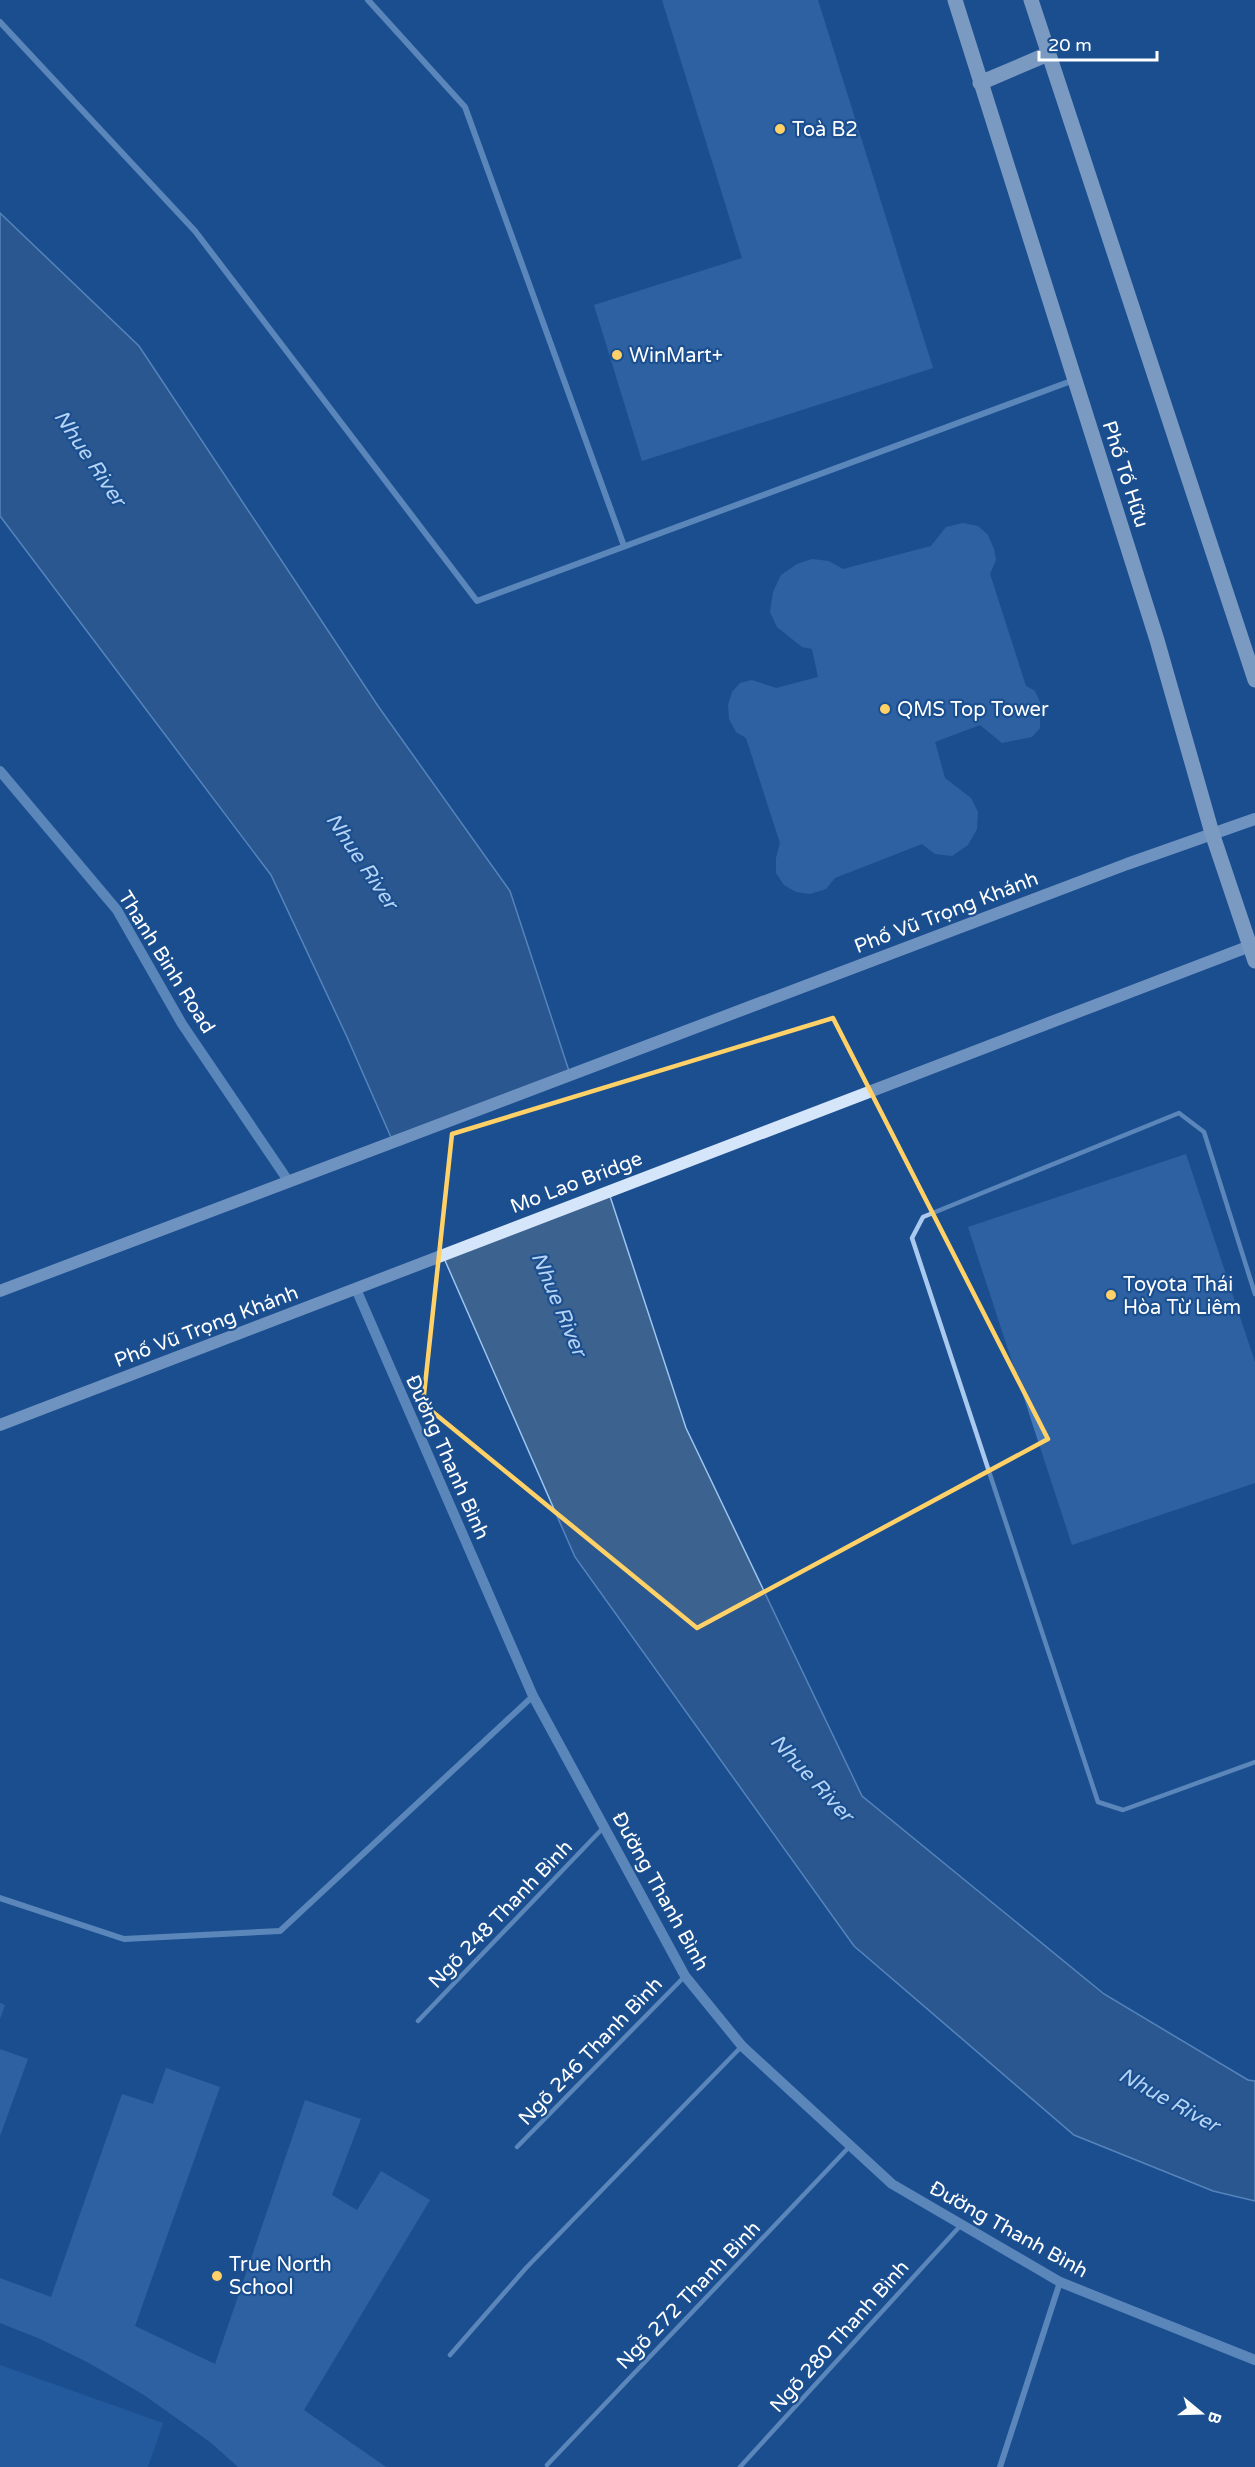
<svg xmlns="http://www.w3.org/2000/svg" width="1255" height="2467" font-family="'Varela Round',sans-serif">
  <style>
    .green { fill: #2e69ad }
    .water { fill: #3c6290; stroke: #9cc4f0; stroke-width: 1.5 }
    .pier { fill: #1b4f8f }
    .building { fill: #4478b7 }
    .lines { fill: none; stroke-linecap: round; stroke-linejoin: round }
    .service { stroke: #a9c9ee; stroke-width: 4.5 }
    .minor { stroke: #a9c9ee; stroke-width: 6 }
    .tertiary { stroke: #a9c9ee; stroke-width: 10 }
    .secondary { stroke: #d6e6fa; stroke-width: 12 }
    .primary { stroke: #f0f6ff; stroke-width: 15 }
    .marked { fill: none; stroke: #ffd166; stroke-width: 4.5; stroke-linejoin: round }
    .poi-dot { fill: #ffd166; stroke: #1b4f8f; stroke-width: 2 }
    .labels { text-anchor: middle; stroke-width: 4.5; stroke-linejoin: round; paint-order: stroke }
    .poi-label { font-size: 20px; fill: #fff; stroke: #1b4f8f; text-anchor: start }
    .street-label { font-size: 20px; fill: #fff; stroke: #1b4f8f }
    .water-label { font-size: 21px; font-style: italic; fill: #b5d3f5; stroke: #1b4f8f }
  </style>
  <rect width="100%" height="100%" fill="#1b4f8f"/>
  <path class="green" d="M0,2365L163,2423L148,2467H0Z"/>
  <path class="water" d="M0,213L139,346L378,706L510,891L686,1428L862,1796L1104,1994L1248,2080L1255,2081V2201L1213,2191L1074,2135L854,1946L575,1557L347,1037L271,875L0,516Z"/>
  <path class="pier" d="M573,1074L611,1190L440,1255L391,1143Z"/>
  <path class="building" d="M662,0H818L933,368L642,461L594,305L742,258Z
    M963,523L978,526L988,535L994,549L996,560L990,574L1026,686L1035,691L1040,702V728L1032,737L1002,743L980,725L935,742L945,778L971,798L978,812L977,829L968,845L952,856L935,854L922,844L835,878L826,889L810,894L796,892L784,885L776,873V858L780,843L746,738L736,732L729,719L728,705L732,692L740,683L752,680L776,688L818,677L812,649L802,647L777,627L770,612L773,592L781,575L797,564L812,559L829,561L843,569L931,546L946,527Z
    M1186,1154L1255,1362V1483L1072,1545L968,1227Z
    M0,2003L5,2005L0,2019Z
    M0,2049L28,2059L0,2136Z
    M166,2068L220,2087L135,2326L215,2364L305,2100L361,2119L332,2195L357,2210L381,2171L430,2200L304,2410L386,2467H238L210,2442L144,2395L89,2363L38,2338L0,2323V2278L51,2297L122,2094L153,2104Z"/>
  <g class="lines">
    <path class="service" d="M1255,1294L1204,1132L1179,1113L923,1217L912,1238L1098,1802L1123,1810L1255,1762
      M418,2021L604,1827
      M517,2147L685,1976
      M450,2355L526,2268L742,2046
      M547,2465L850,2146
      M740,2467L961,2225"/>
    <path class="minor" d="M368,0L465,107L624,546
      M0,22L195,231L477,601L1074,380
      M0,1898L124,1939L280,1931L533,1696
      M1000,2467L1060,2282"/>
    <path class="tertiary" d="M0,771L117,910L182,1024L289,1182
      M356,1289L533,1696L685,1976L742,2046L892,2184L1060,2282L1255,2360"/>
    <path class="secondary" d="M0,1291L1127,864L1255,819
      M0,1425L1255,944"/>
    <path class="primary" d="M955,0L1157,640L1212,833L1255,961
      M1031,0L1255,680
      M980,83L1048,54"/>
  </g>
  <path d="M0 0H1255V2467H0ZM833,1018L1048,1439L697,1628L423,1404L452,1134Z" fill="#1b4f8f" fill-opacity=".55" fill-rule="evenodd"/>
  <path class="marked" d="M833,1018L1048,1439L697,1628L423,1404L452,1134Z"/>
  <g class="poi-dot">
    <circle cx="780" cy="129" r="6"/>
    <circle cx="617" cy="355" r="6"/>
    <circle cx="885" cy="709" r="6"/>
    <circle cx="1111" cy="1295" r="6"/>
    <circle cx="217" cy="2276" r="6"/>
  </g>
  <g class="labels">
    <g class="poi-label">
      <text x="792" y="136">Toà B2</text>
      <text x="629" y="362">WinMart+</text>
      <text x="897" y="716">QMS Top Tower</text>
      <text x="1123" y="1291">Toyota Thái<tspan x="1123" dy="23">Hòa Từ Liêm</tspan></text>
      <text x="229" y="2271">True North<tspan x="229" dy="23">School</tspan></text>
    </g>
    <g class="street-label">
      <text transform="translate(1126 474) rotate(72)" y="7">Phố Tố Hữu</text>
      <text transform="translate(946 912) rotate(-21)" y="7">Phố Vũ Trọng Khánh</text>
      <text transform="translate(167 962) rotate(58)" y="7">Thanh Binh Road</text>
      <text transform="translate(576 1182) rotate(-21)" y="7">Mo Lao Bridge</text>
      <text transform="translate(206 1326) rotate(-21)" y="7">Phố Vũ Trọng Khánh</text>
      <text transform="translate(448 1457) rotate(66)" y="7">Đường Thanh Bình</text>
      <text transform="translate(661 1891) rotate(61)" y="7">Đường Thanh Bình</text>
      <text transform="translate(500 1914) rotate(-46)" y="7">Ngõ 248 Thanh Bình</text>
      <text transform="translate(590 2051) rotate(-46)" y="7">Ngõ 246 Thanh Bình</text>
      <text transform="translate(1009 2229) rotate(29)" y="7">Đường Thanh Bình</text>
      <text transform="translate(688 2295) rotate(-46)" y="7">Ngõ 272 Thanh Bình</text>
      <text transform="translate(839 2336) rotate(-48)" y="7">Ngõ 280 Thanh Bình</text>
    </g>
    <g class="water-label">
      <text transform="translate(90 458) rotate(56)" y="7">Nhue River</text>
      <text transform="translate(362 861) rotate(56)" y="7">Nhue River</text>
      <text transform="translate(559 1304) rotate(67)" y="7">Nhue River</text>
      <text transform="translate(812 1778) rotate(47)" y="7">Nhue River</text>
      <text transform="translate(1169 2100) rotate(29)" y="7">Nhue River</text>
    </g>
  </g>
  <g transform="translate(1201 2413) rotate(109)" stroke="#1b4f8f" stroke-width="4.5" paint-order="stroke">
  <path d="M0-4.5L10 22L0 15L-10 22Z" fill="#ffffff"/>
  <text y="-9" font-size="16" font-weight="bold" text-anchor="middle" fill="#ffffff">B</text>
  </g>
  <path d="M1039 51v9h118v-9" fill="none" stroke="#ffffff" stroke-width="3"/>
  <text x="1048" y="51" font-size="18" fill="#ffffff" stroke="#1b4f8f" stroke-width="4.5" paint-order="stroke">20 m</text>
</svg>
